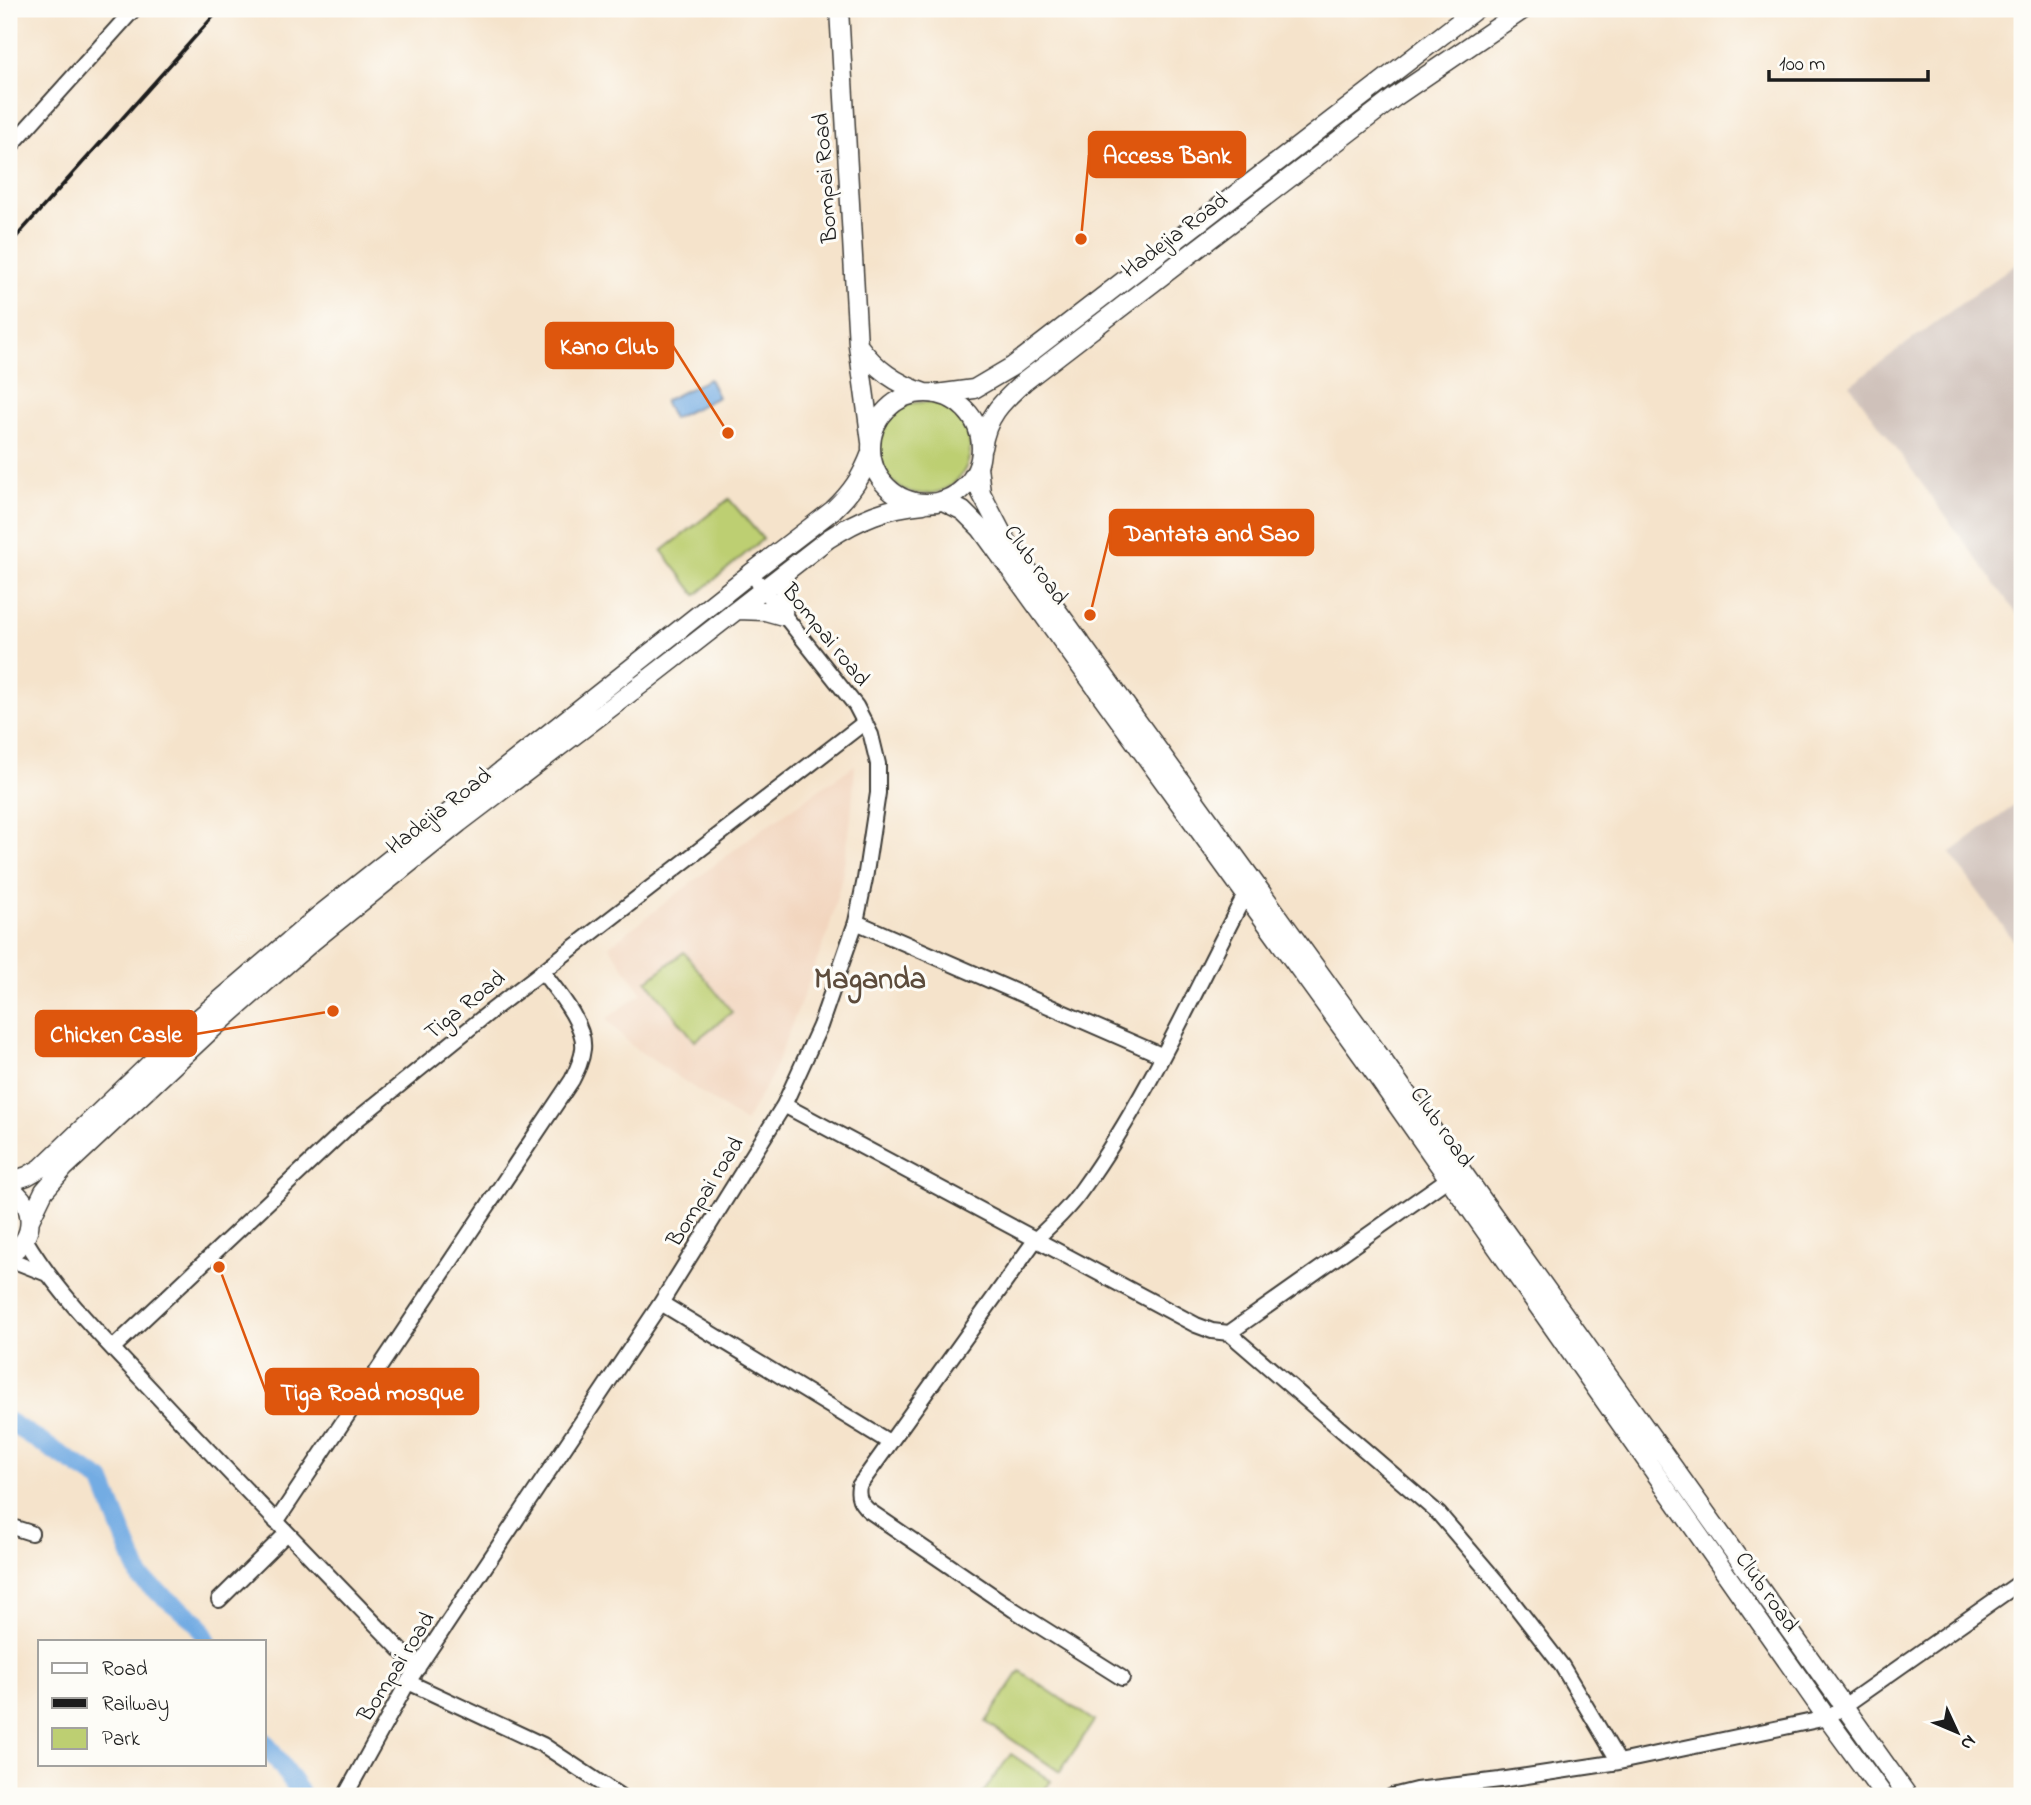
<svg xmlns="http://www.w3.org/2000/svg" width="2031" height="1805" font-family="'Indie Flower',sans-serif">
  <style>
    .built { fill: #f2d5be }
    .industrial { fill: #cfc1ba }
    .green { fill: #bdcf72; stroke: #6c7647; stroke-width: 2 }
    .water { fill: #73ace3; stroke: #486480; stroke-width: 2 }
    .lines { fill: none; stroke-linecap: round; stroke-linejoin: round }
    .river { stroke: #73ace3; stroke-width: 19 }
    .minor-casing { stroke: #3d3a36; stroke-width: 18 }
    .major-casing { stroke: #3d3a36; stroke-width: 21 }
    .minor { stroke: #fff; stroke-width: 14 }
    .major { stroke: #fff; stroke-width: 18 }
    .rail { stroke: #1c1c1c; stroke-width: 3.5 }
    .labels { text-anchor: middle; stroke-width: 6; stroke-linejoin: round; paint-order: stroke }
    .street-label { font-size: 23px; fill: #1c1c1c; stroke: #fdfcf7 }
    .district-label { font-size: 30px; font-weight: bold; fill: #5d4c3c; stroke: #fdfcf7 }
    .leader { fill: none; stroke: #de560d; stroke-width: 2.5 }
    .callout-dot { fill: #de560d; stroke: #fdfcf7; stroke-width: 2.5 }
    .callout { fill: #de560d; stroke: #de560d; stroke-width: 2.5 }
    .callout-label { font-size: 24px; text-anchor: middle; font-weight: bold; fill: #fff }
  </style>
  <rect width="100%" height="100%" fill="#fdfcf7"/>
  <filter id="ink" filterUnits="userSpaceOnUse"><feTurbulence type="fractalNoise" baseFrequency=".0143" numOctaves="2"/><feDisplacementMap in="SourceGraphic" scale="14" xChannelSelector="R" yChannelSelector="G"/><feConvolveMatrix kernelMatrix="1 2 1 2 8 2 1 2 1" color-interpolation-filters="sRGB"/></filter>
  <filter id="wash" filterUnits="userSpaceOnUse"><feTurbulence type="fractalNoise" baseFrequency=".00686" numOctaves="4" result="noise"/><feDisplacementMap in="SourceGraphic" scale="28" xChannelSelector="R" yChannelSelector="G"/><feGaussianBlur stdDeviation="1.57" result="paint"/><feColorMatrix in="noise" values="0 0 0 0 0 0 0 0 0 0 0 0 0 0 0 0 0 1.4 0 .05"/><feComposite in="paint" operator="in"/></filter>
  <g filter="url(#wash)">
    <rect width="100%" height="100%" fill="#f5e3cb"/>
    <path class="built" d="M855,765L851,819L843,872L828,933L771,1077L745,1122L632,1046L606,1019L642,993L609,946L752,836Z"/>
    <path class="industrial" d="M2022,259V621L1850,385Z
      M2022,800V952L1950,853Z"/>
    <path class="green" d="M878 448a46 46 0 1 1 92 0a46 46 0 1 1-92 0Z
      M729,499L763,539L696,595L662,551Z
      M684,952L732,1012L695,1041L647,981Z
      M1020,1671L1094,1721L1060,1772L986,1722Z
      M1011,1754L1051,1781L1040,1796H981Z"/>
    <path class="water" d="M709,379L718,397L673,419L664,401Z"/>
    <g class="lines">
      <path class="river" d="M9,1422L102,1481L141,1579L197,1622L208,1642
        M264,1741L303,1796"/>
    </g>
  </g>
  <g filter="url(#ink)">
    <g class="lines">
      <defs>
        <path id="minor" d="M9,148L134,9
          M856,922L1161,1055
          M784,1105L1196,1325L1212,1331L1229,1333L1439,1514L1497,1582L1562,1666L1619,1762
          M25,1239C60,1298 113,1348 159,1398C244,1489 331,1578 418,1668
          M9,1259L47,1274
          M661,1303L889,1442
          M1229,1333L1449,1178
          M113,1348L349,1126L491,1011L865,722
          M276,1522L572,1080C577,1070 582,1060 583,1049C586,1024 556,990 542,971
          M9,1526L31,1533
          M219,1600L287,1533
          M1122,1678L1014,1610L868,1510C860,1502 857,1497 859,1486L1036,1239C1053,1223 1070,1207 1083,1188C1148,1097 1194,992 1246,893
          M408,1682L543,1745L620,1796
          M345,1796L408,1682L661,1303L784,1105L820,1026L856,922L865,879L878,793V764L871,735L856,706L757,581
          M1392,1796L1416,1790L1500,1780L1619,1762L1827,1718L2022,1581"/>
        <path id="major" d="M839,9L858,345L871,442
          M858,345C876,369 896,384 925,393
          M871 448a55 55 0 1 1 110 0a55 55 0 1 1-110 0Z
          M936,394L974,389L1013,366L1476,9
          M982,448C987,415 1002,402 1025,381L1395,97L1524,9
          M978,466L981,493L1004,537L1379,1055L1908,1796
          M943,501L963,511L981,529L1371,1068L1827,1718L1884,1796
          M738,610L765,611L783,616L785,573
          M9,1182L27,1176L41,1168L185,1030L317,917L751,573L833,510C851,493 862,477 871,453
          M9,1188C36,1204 37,1238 9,1254
          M30,1220L44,1191L64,1168L209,1032L313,941L459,823L647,680L828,539C859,519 887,507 924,504"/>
      </defs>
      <use href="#minor" class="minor-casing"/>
      <use href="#major" class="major-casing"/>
      <use href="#minor" class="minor"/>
      <use href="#major" class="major"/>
      <path class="rail" d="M9,245L220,9"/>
    </g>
  </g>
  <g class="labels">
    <g class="street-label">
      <text transform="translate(824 178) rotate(-94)" y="8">Bompai Road</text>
      <text transform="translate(1174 234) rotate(-37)" y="8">Hadejia Road</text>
      <text transform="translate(1037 564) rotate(54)" y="8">Club road</text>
      <text transform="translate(827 634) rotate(51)" y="8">Bompai road</text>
      <text transform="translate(438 810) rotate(-38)" y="8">Hadejia Road</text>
      <text transform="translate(464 1004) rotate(-39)" y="8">Tiga Road</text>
      <text transform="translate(1443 1126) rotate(55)" y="8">Club road</text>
      <text transform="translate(704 1191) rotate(-58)" y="8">Bompai road</text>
      <text transform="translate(1768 1591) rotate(55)" y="8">Club road</text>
      <text transform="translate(395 1666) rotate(-58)" y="8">Bompai road</text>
    </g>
    <g class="district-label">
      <text x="870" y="988">Maganda</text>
    </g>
  </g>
  <path class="leader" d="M1081 239L1089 155M728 433L673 346M1090 615L1110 533M333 1011L196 1034M219 1267L266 1392"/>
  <g class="callout-dot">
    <circle cx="1081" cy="239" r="7"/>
    <circle cx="728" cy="433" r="7"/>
    <circle cx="1090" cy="615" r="7"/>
    <circle cx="333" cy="1011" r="7"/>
    <circle cx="219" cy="1267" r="7"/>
  </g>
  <g class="callout">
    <rect x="1089" y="132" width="156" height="45" rx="7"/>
    <rect x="546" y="323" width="127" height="45" rx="7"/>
    <rect x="1110" y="510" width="203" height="45" rx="7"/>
    <rect x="36" y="1011" width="160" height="45" rx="7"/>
    <rect x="266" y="1369" width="212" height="45" rx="7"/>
  </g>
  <g class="callout-label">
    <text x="1167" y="163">Access Bank</text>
    <text x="609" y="354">Kano Club</text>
    <text x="1212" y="541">Dantata and Sao</text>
    <text x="116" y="1042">Chicken Casle</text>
    <text x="372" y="1400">Tiga Road mosque</text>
  </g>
  <rect width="2031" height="1805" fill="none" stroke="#fdfcf7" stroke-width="35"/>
  <rect x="38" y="1640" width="228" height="126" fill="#fdfcf7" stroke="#a3a29f" stroke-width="2"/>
  <rect x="52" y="1663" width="35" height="10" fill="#ffffff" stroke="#a3a29f" stroke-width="2"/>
  <text x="102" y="1675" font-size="21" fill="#1c1c1c">Road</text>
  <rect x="52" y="1698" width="35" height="10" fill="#1c1c1c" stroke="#a3a29f" stroke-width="2"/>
  <text x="102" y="1710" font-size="21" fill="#1c1c1c">Railway</text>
  <rect x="52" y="1728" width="35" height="21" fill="#bdcf72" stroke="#a3a29f" stroke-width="2"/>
  <text x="102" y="1745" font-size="21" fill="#1c1c1c">Park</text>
  <g transform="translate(1957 1732) rotate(134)" stroke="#fdfcf7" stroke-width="5" paint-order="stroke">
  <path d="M0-5L12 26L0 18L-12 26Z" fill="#1c1c1c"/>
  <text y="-10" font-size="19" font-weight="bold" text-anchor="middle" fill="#1c1c1c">N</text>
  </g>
  <path d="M1769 70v10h159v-10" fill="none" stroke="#1c1c1c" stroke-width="3.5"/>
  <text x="1779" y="70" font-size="21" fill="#1c1c1c" stroke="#fdfcf7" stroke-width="5" paint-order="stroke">100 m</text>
</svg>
